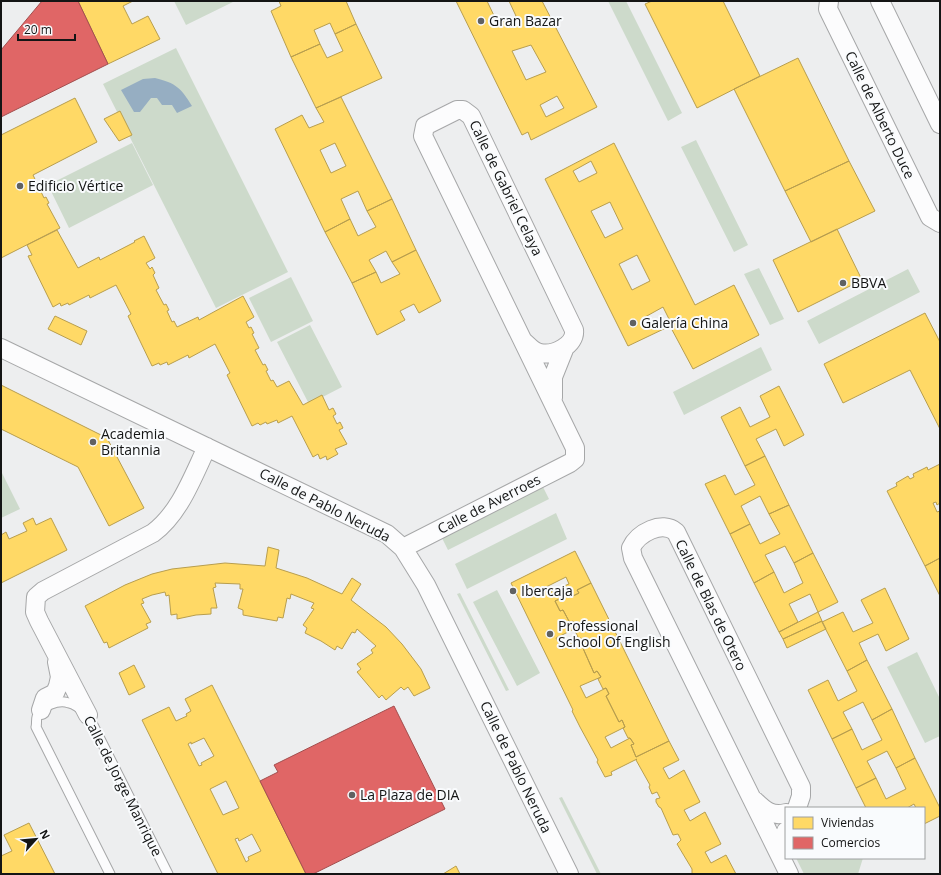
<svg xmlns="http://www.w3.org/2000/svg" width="941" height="875" font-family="'Open Sans',sans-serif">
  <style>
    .green { fill: #cddacb }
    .water { fill: #96aec2 }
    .homes { fill: #ffd966; stroke: #b89e4e; fill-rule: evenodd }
    .shops { fill: #e06666; stroke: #a34e4e }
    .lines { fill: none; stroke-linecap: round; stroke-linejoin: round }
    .lane-casing { stroke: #a6a7a8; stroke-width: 11 }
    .street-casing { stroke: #a6a7a8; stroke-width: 20 }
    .lane { stroke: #fcfcfd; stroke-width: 9 }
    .street { stroke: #fcfcfd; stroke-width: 18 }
    .poi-dot { fill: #606161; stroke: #f9fbfd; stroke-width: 1.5 }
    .labels { text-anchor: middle; stroke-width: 4; stroke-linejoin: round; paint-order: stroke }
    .poi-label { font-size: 14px; fill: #141515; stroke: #f9fbfd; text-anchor: start }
    .street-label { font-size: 14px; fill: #141515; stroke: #f9fbfd }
  </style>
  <rect width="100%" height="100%" fill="#edeeef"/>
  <path class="green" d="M174,1H235L186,25Z
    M608,1H626L682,113L668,121Z
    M176,48L288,272L216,308L103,84Z
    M696,140L748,245L734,252L681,147Z
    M132,143L153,185L69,228L48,185Z
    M759,268L784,319L770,325L744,274Z
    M908,269L920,292L819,344L807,321Z
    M291,277L313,321L271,342L249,298Z
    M310,325L342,387L309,404L277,342Z
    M761,347L772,370L684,415L673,392Z
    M1,471L20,509L1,518Z
    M542,485L549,499L448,550L441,536Z
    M556,513L567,539L467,589L455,564Z
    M497,590L540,673L517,686L473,602Z
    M460,593L509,690L506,691L457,594Z
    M917,652L940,699V736L925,743L887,667Z
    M562,797L601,874H597L559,798Z
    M796,858H863L858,874H804Z"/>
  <path class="water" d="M155,78C176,83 181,88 192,106L177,113L172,105H162L157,98H151L140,112H134L121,90L143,79Z"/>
  <path class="homes" d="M78,1H133L123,6L132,24L148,16L160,39L108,64Z
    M279,1H346L356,24L335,34L330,23L314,30L320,44L291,57L271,11L281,6Z
    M456,1H487L498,24L516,16L509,1H542L597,107L531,140L528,132L522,135ZM531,45L546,72L526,80L512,51ZM557,96L564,108L546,117L540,105Z
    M652,1H723L760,76L697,108L645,4Z
    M356,24L382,78L316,108L291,57L320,44L327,58L343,51L335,34Z
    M798,58L849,161L785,191L734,89Z
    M341,97L392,199L367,211L358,191L341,199L350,219L325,232L275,129L302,115L309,128L324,122L316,108ZM335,143L346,166L331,173L320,150Z
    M75,98L97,142L33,175L44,198L46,197L49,203L47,204L60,228L1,258V135Z
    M120,111L132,135L119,141L104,119Z
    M614,143L695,305L734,285L759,335L693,369L670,326L628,346L545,179ZM591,161L597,173L579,182L573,171ZM610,202L623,229L605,238L591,211ZM637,255L650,281L632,290L619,264ZM663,307L669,319L651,329L645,317Z
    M849,161L875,211L811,242L785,191Z
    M392,199L416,250L392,262L386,251L369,260L376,272L352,283L325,232L350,219L358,236L376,227L367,211Z
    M837,229L862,280L798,312L773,260Z
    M57,230L78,268L99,257L100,260L135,242L134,241L144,236L155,258L146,263L150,269L152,267L155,273L153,275L159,288L156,290L164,305L166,304L169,310L167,311L172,322L174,321L177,327L198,317L199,320L243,296L254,317L246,322L249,328L251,327L254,333L252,334L259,348L255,350L263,365L265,364L268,370L266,371L271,381L273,380L277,387L289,381L303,405L322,395L329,410L333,408L336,414L333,416L337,424L340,422L343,428L339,430L347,444L335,449L338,454L327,460L326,456L320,459L318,454L313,457L292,416L278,423L277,420L267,424L266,422L260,425L258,423L252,426L227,375L230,373L215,344L189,358L188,355L168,365L167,362L160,365L159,363L152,366L128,316L131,314L116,285L90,298L89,295L69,305L68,303L61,306L60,303L53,307L28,256L32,255L27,245Z
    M416,250L441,301L419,313L414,304L400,311L405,320L377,335L352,283L376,272L381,283L400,274L392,262Z
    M925,313L940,342V429L910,370L843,403L824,364Z
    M55,316L87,331L81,345L48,329Z
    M1,385L107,438L144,508L109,526L78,467L1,429Z
    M779,386L804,435L784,446L776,429L756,439L765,456L745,466L721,417L740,407L750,427L770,417L760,396Z
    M765,456L789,505L769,514L760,496L741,506L750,524L730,534L705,484L725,475L735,495L755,485L745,466Z
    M940,464V503L937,505L936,502L933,503L937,512L940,511V558L925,566L887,491L897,486L896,483L908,476L910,479L914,477L913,474L927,467L928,470Z
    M789,505L813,553L794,563L785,546L765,555L774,572L754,583L730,534L750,524L760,544L780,534L769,514Z
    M33,518L36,525L51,518L67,550L1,583V535L6,532L9,539L27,531L23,523Z
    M268,547L279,550L276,568L307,578L342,594L352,578L361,584L351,600L386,627L402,644L421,669L430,688L414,696L408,687L404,690L401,687L386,700L382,695L379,698L357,672L361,669L357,664L373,653L371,650L376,646L357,629L355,633L352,632L342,649L337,646L335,650L321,641L305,633L307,628L303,625L314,609L311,608L314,603L291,594L290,599L287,598L283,618L278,617L277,621L243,615V610L238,608L243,589H240V584L215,583L216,587L213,588L217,608H211V614L196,615L177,619V614L171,615L169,595L166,596L165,592L152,595L142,599L144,603L141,604L151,622L146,624L148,628L109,648L107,642L104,643L85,606L125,585L152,574L172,569L225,563L265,566Z
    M575,551L591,583L577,590L579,593L573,596L571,593L569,594L564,586L569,584L566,577L546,587L549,593L555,590L560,599L555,601L560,611L563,610L570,623L573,621L576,628L556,638L562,649L581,638L584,644L582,646L594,673L597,671L601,677L580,686L586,698L606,688L609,694L606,696L619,722L622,720L625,727L605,737L611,748L630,738L634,744L631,745L636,757L669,741L679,760L663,768L669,779L684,770L700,802L684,810L690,821L705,812L721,844L705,852L711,863L726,855L736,874H692V869L677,844L681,840L678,834L673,835L661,808L659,807L656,802V799L660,798L657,792L652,794L649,787L650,785L636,760L637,759L611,772L612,775L605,777L597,762L598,760L580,727L572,711L573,710L511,583Z
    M813,553L838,602L818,612L810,594L789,604L798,622L779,632L754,583L774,572L784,593L803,583L794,563Z
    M940,558V596L925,566Z
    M591,583L669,741L636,757L631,745L634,744L630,738H628L623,728L625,727L622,720L619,722L606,696L609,694L606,688L603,689L598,679L601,677L597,671L594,673L582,646L584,644L581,638L579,639L574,629L576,628L573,621L570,623L563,610L560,611L555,601L571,593L573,596L579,593L577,590Z
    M885,588L909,639L886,651L878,634L859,643L867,660L847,671L822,622L843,612L853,632L873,623L861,600Z
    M818,612L822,621L783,639L779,632Z
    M822,621L826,629L787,648L783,639Z
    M867,660L892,709L872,720L863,702L843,712L852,729L832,739L808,690L828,680L838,701L857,691L847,671Z
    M134,665L145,687L129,695L119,673Z
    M212,685L260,781L306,874H218L142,720L169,707L176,721L187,716L186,714L191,711L185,699ZM204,738L214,756L201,763L202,765L199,766L188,744L191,742V744ZM226,781L239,808L223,815L210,789ZM252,834L261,851L248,857L249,860L246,862L235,839L238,838L239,841Z
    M892,709L915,758L896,768L887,751L867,761L876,778L856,788L832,739L852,729L862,750L882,740L872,720Z
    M915,758L940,808V816L924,824V808H916L914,804L907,808H866L856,788L876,778L886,799L906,789L896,768Z
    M29,823L55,874H1V856L12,851L4,835Z
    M456,866L460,874H464H443Z"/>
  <path class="shops" d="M42,1H78L108,64L1,117V50Z
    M394,706L445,809L313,874H306L260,781L278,772L274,765Z"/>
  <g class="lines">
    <defs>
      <path id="lane" d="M110,874L36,727C37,724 36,720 37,717C40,706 59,699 69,703C77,705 82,710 88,715L168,874"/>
      <path id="street" d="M829,1L828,9L930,217L940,223
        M880,1L940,124
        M1,348L387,534L403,548L426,585L569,874
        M553,398V377L565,347
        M403,548L570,463L575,459V448L423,136L425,126L457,110H463L471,116L574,330C576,345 554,356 540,353C533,352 528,345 523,341
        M41,710L45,698L55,693L58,686L60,677L57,662
        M88,715L39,621L35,612L36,597L43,591L153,533C180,513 193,476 207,447
        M754,800C764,810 772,817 786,813
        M781,856L786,831
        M789,874L633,558L631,548C638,533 662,520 676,532L801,787V796L797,808"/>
    </defs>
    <use href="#lane" class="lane-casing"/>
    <use href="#street" class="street-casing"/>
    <use href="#lane" class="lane"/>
    <use href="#street" class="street"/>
  </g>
  <g class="poi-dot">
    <circle cx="481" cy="21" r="4"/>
    <circle cx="20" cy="186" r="4"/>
    <circle cx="843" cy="283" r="4"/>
    <circle cx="633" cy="323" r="4"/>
    <circle cx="93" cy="442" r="4"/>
    <circle cx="513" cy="591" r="4"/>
    <circle cx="550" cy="634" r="4"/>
    <circle cx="352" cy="795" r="4"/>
  </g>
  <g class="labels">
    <g class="poi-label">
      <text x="489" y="26">Gran Bazar</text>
      <text x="28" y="191">Edificio Vértice</text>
      <text x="851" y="288">BBVA</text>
      <text x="641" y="328">Galería China</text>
      <text x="101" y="439">Academia<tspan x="101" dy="16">Britannia</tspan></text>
      <text x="521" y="596">Ibercaja</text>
      <text x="558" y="631">Professional<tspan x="558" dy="16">School Of English</tspan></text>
      <text x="360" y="800">La Plaza de DIA</text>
    </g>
    <g class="street-label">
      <text transform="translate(880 115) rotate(64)" y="5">Calle de Alberto Duce</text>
      <text transform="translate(506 188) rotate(64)" y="5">Calle de Gabriel Celaya</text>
      <text transform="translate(489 504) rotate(-27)" y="5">Calle de Averroes</text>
      <text transform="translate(325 505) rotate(27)" y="5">Calle de Pablo Neruda</text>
      <text transform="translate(711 605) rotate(64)" y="5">Calle de Blas de Otero</text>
      <text transform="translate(516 767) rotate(64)" y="5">Calle de Pablo Neruda</text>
      <text transform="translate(123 786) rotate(63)" y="5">Calle de Jorge Manrique</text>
    </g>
  </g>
  <rect width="941" height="875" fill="none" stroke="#141515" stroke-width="4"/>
  <rect x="785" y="807" width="140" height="52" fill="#f9fbfd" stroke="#9d9fa0"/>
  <rect x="793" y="817" width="20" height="12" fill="#ffd966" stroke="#9d9fa0"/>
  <text x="821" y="827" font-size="12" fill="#141515">Viviendas</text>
  <rect x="793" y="837" width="20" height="12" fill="#e06666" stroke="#9d9fa0"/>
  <text x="821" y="847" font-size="12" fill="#141515">Comercios</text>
  <g transform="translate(36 839) rotate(63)" stroke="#f9fbfd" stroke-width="3" paint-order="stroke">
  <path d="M0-3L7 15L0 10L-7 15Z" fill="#141515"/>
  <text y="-6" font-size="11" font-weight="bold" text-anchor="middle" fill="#141515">N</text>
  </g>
  <path d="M18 34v6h57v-6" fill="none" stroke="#141515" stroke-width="2"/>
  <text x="24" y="34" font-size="12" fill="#141515" stroke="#f9fbfd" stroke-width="3" paint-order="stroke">20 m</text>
</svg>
